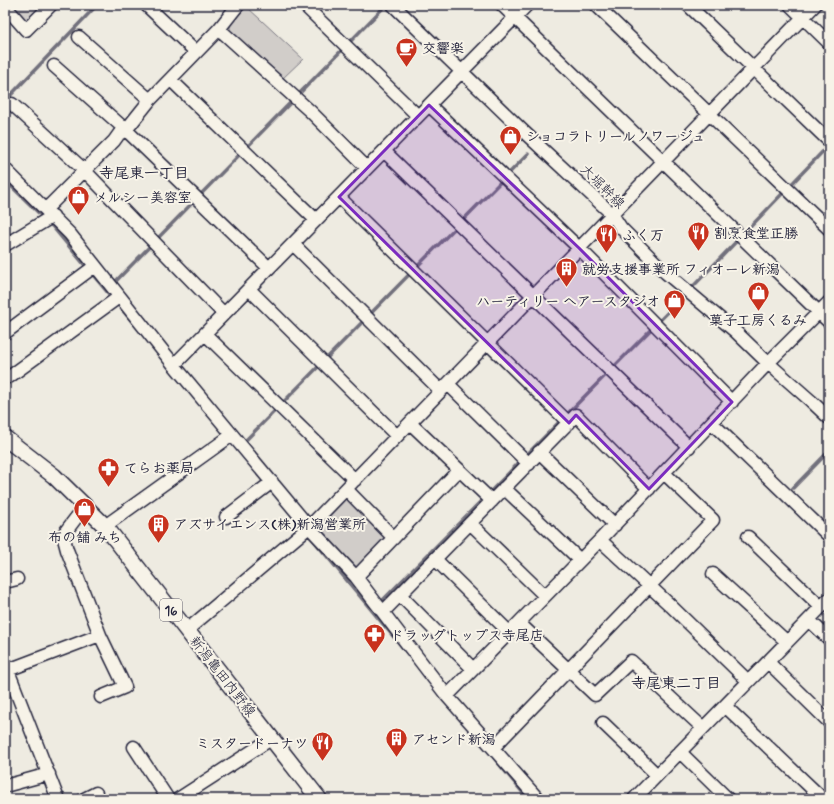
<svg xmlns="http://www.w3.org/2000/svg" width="834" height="804" font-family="Mynerve,'Klee One',sans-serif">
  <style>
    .green { fill: #d1cdc9; stroke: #7a7882 }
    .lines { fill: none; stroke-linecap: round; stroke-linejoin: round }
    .stream { stroke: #716f7b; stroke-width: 3.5 }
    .minor-casing { stroke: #22223b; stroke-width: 15 }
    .major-casing { stroke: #22223b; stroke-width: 18 }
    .minor { stroke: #f7f3e8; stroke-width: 12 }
    .major { stroke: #f7f3e8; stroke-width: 15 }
    .marked { fill: #7b2cbf; fill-opacity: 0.2; stroke: #7b2cbf; stroke-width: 3; stroke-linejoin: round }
    .labels { text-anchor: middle; stroke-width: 4; stroke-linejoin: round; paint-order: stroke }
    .shield { fill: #f7f3e8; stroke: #62616f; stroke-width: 1 }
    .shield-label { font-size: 13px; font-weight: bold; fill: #22223b }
    .poi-label { font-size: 14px; font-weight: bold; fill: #22223b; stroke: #f7f3e8; text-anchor: start }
    .street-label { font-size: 14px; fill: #22223b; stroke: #f7f3e8 }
    .neighbourhood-label { font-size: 15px; font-weight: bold; fill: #22223b; stroke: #f7f3e8 }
  </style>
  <rect width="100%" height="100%" fill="#eeebe1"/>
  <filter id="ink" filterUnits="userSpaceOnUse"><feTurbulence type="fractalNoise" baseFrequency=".025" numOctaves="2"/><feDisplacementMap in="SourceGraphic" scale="8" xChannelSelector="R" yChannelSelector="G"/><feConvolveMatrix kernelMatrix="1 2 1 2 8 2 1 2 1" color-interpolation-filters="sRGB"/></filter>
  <g filter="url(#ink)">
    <path class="green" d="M10,5H44L30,20H23Z
      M247,7L303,59L281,80L230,31V24Z
      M351,498L388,535L358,572L318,531V528L346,499Z"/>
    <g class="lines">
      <path class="stream" d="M5,101L97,5
        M5,180L52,226L134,324
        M113,284L382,9
        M242,444L528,154
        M793,488L829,451
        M310,536L407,653
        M380,603L681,299L829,145
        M494,758L528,799"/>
      <defs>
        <path id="minor" d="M146,5L196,52
          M304,5L418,116
          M393,5L524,132L612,214L621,228L666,273L736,332L768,363L811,401L829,418
          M502,5L829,322
          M596,5L829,229
          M688,5L829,141
          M790,5L829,43
          M5,6L26,30L51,5
          M219,29L311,112L367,168
          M79,37L150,100
          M54,66L126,130L269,268
          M171,80L316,220
          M12,104L84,170L224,314
          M429,105L579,248L732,402
          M384,151L689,447
          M5,169L70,234L174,365L309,527L356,577L447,696L538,799
          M339,197L569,423
          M46,209L114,141L119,134L126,130L150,100L219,29L238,5
          M293,244L441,391
          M5,245L53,216
          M249,289L397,436
          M5,333L95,266
          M205,334L355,480
          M174,365L527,5
          M9,377L119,297
          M448,384L529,464
          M410,423L492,501
          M712,423L829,536
          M539,452L615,525
          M504,488L580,560
          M346,489L394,538
          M85,506L63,535L67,550L100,635L125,687L101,697
          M226,517L272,482
          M470,523L545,596
          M105,526L232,435
          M748,537L821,607
          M600,540L671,606L748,681
          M435,559L509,632
          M713,574L787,642
          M356,577L459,470
          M5,582L17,579
          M400,595L473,669
          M383,612L576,415L649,489
          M809,620L829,639
          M519,623L595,695L631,661L703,728
          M187,630L309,527L815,5
          M768,662L829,722
          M5,663L58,799
          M8,670L100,635
          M447,696L600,540L768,363L829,302
          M725,706L823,799
          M603,723L657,775
          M134,747L168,799
          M493,748L713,520L664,473
          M680,752L728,799
          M5,786L49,774
          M84,799L96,793
          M178,799L271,739
          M634,799L829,599"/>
        <path id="major" d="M5,438L54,476L105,526L319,799"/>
      </defs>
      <use href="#minor" class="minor-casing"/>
      <use href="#major" class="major-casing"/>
      <use href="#minor" class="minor"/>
      <use href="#major" class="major"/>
    </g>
  </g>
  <path class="marked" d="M429,105L579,248L732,402L649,489L576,415L569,423L339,197Z"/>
  <defs>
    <symbol id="cafe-pin" viewBox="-11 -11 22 30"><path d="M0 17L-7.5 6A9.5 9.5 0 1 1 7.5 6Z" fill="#c8321e" stroke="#f7f3e8"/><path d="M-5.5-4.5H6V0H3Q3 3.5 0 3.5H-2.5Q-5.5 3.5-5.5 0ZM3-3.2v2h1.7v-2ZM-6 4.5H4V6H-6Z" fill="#fff"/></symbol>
    <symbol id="shop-pin" viewBox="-11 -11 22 30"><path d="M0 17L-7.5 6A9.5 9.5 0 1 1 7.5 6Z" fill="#c8321e" stroke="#f7f3e8"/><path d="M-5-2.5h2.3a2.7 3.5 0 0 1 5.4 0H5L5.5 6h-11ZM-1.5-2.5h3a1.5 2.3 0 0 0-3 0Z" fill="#fff"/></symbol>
    <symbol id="restaurant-pin" viewBox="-11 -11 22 30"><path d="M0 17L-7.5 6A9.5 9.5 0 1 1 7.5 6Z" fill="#c8321e" stroke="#f7f3e8"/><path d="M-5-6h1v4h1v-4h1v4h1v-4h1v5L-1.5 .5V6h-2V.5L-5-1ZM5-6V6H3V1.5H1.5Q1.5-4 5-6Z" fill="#fff"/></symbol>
    <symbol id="building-pin" viewBox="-11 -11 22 30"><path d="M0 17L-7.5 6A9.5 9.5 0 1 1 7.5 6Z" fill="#c8321e" stroke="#f7f3e8"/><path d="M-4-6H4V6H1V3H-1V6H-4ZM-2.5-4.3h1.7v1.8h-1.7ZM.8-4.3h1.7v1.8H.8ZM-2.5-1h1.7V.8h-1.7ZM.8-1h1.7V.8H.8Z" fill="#fff"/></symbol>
    <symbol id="pharmacy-pin" viewBox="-11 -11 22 30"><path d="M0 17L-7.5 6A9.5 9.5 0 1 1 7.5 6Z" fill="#c8321e" stroke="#f7f3e8"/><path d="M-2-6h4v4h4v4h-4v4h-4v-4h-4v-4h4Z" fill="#fff"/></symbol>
  </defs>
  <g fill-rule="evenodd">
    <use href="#cafe-pin" x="394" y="36" width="25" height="34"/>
    <use href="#shop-pin" x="498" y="124" width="25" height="34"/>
    <use href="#shop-pin" x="66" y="184" width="25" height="34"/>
    <use href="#restaurant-pin" x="686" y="220" width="25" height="34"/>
    <use href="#restaurant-pin" x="594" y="222" width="25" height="34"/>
    <use href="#building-pin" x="554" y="256" width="25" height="34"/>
    <use href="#shop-pin" x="746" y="280" width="25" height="34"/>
    <use href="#shop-pin" x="662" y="288" width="25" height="34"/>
    <use href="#pharmacy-pin" x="96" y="456" width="25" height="34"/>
    <use href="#shop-pin" x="72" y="496" width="25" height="34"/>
    <use href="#building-pin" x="146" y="512" width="25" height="34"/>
    <use href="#pharmacy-pin" x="362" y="622" width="25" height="34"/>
    <use href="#building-pin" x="384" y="726" width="25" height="34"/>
    <use href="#restaurant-pin" x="310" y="730" width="25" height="34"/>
  </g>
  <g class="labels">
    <rect class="shield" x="160" y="599" width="22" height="22" rx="3"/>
    <g class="shield-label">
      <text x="171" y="615">16</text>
    </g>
    <g class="poi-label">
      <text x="422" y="53">交響楽</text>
      <text x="526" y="141">ショコラトリールノワージュ</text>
      <text x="94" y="202">メルシー美容室</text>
      <text x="714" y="238">割烹食堂正勝</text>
      <text x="622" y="240">ふく万</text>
      <text x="582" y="274">就労支援事業所 フィオーレ新潟</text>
      <text x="660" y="306" text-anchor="end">ハーティリー ヘアースタジオ</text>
      <text x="758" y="325" text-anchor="middle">菓子工房くるみ</text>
      <text x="124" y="473">てらお薬局</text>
      <text x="174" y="529">アズサイエンス(株)新潟営業所</text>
      <text x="85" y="542" text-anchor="middle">布の舗 みち</text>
      <text x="390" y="640">ドラッグトップス寺尾店</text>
      <text x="412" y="744">アセンド新潟</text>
      <text x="308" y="748" text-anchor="end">ミスタードーナツ</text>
    </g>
    <g class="street-label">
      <text transform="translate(603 186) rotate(45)" y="5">大堀幹線</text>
      <text transform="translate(223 676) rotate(52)" y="5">新潟亀田内野線</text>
    </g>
    <g class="neighbourhood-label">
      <text x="144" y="178">寺尾東一丁目</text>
      <text x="676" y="688">寺尾東二丁目</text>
    </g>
  </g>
  <rect width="834" height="804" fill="none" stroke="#f7f3e8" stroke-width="20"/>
  <rect x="10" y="10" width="814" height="784" fill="none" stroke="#22223b" stroke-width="1.5" filter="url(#ink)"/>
</svg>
